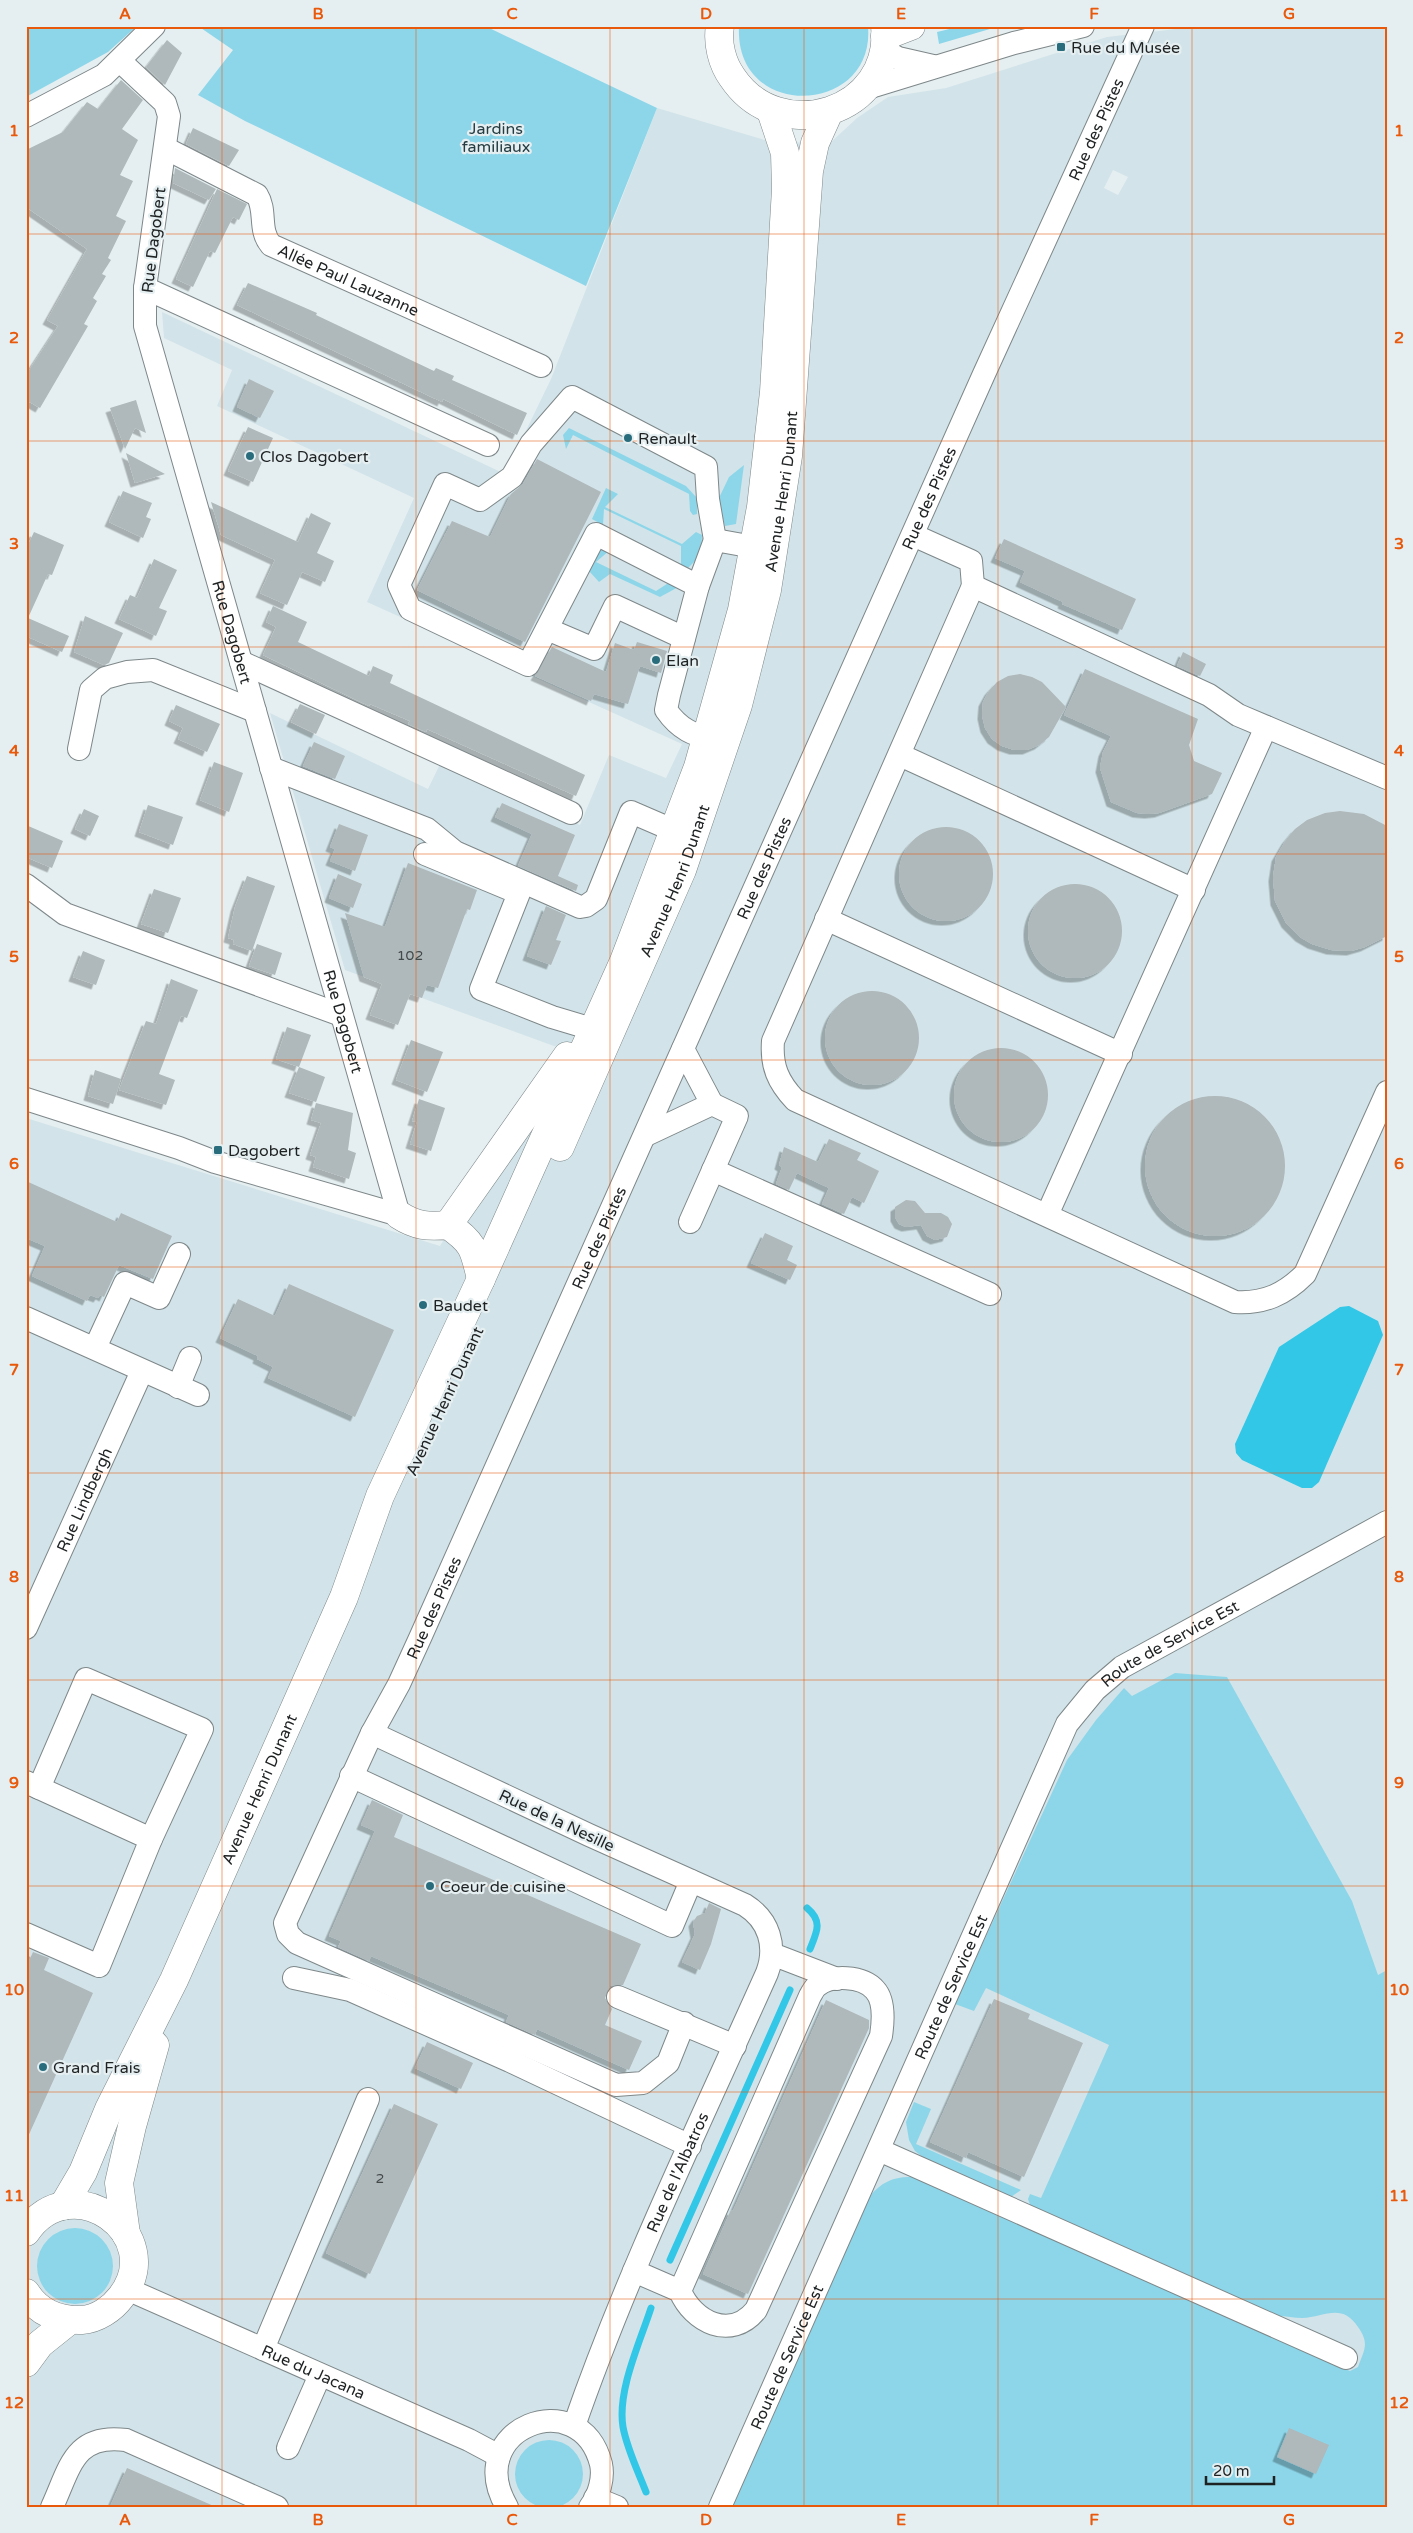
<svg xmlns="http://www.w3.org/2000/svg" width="1413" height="2533" font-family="'Varela Round',sans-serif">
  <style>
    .built { fill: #d2e4e9; fill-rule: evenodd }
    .green { fill: #8dd6e9 }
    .water { fill: #32c6e7 }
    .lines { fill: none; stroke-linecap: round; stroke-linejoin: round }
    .stream { stroke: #32c6e7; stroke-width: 7 }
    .building { fill: #afb8ba; filter: url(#shadow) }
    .minor-casing { stroke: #7e8789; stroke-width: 24 }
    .major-casing { stroke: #7e8789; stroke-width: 29 }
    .minor { stroke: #fff; stroke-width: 22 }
    .major { stroke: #fff; stroke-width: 28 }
    .grid { fill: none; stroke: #e8590c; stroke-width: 1; stroke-opacity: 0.55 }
    .poi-dot { fill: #296d7d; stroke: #e5eff1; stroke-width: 2 }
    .labels { text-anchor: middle; stroke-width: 4.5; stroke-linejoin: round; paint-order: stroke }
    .number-label { font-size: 14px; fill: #434849 }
    .poi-label { font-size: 16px; fill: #1f2223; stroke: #e5eff1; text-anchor: start }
    .park-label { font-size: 16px; fill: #243c42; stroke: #e5eff1 }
    .street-label { font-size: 16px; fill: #1f2223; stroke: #e5eff1 }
    .neatline { fill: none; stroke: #e8590c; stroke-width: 2 }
    .grid-label { font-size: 16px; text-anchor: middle; font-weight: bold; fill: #e8590c }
  </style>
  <defs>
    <filter id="shadow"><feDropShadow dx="-4.5" dy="4.5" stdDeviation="0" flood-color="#0004"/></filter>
  </defs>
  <rect width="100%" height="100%" fill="#e5eff1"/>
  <path class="built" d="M1202,26H1387V2507H26V1118L440,1246L562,1049L345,970L270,713L428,789L441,762L580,825L609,755L666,778L682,744L367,602L414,498L217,406L232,370L164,338L162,312L505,474L551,379L657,108L768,141L829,144L857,118L888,97L946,88L1107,37ZM1113,170L1128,177L1118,195L1104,188Z"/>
  <path class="green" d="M26,26H137L108,52L26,97Z
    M198,26H485L657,108L586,286L245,121L198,95L233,50Z
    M739,26H868C876,116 734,122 739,26Z
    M962,26H1000L939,44L937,32Z
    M569,428L686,486L697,498V514L693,515L690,511L689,494L573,435L566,449L563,435Z
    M744,465L736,524L725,526L718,500L729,477Z
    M606,488L618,494L605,507L682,544L696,532L702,535L701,555L688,568L681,565V546L604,509L603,525L592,519Z
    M602,546L610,550L596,562L656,591L673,580L682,585L660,597L610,574L599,582L589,571Z
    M1175,1673L1227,1677L1352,1901L1378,1975L1387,1970V2507H730L870,2196C881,2182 895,2176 912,2177L1350,2371L1358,2367C1364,2350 1370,2344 1358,2327C1342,2302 1324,2317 1302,2318C1294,2318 1286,2316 1278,2316L1030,2205L1028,2199L1030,2194L1041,2198L1109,2045L986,1988L974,2011L955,2004L1067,1760L1096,1720L1124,1688L1132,1696Z
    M914,2102L931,2109L916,2144L1021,2190L1011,2197L924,2158L915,2151L909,2140L906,2122Z
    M37 2266a38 38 0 1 1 76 0a38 38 0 1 1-76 0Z
    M515 2474a34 34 0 1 1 68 0a34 34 0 1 1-68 0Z"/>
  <path class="water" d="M1349,1306L1378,1321L1383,1335L1319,1482L1312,1488H1302L1242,1460L1236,1453L1235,1444L1279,1347L1340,1307Z"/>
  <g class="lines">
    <path class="stream" d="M807,1908C823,1921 817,1932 810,1949
      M670,2260L790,1990
      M646,2492C638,2471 627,2449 623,2427C617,2391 640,2342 651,2308"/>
  </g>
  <path class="building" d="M167,40L182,53L165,85L146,67Z
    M121,80L143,100L122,129L138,140L120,175L133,181L116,216L126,221L108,258L111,260L102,274L106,276L93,298L97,301L84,324L88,326L40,408L26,400V375L58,326L47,320L87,249L26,207V150L63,132L87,102L98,109Z
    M193,128L239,150L229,166L186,144Z
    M175,168L216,189L209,200L173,183Z
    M217,189L247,204L239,220L233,217L215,253L210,251L193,287L176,279Z
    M248,283L317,313L316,315L434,371L436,368L454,376L452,380L527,413L517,435L443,399L442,402L237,305Z
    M249,379L274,391L260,418L237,407Z
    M136,400L146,433L135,428L125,449L110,408Z
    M248,427L273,438L253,482L228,471Z
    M126,453L165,474L135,483Z
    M537,459L601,492L525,642L417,590L452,521L490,537L511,494L523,484Z
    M123,491L152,503L146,517L151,519L143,538L109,522Z
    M211,502L298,542L311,513L331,523L317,553L334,561L325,582L302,572L287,605L260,593L275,560L221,535Z
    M34,532L64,545L52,575L48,574L28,618L69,636L62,652L26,636V549Z
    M1004,539L1136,599L1122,630L1062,604L1063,602L1020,582L1025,571L995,558Z
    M154,559L177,570L159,608L167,611L156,636L119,619L130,595L137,598Z
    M273,606L307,622L298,642L369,676L373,666L393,675L390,683L585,775L576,796L427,729L426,732L408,724L410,721L370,704L369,706L263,655L276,627L266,622Z
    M85,616L123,633L109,663L104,665L74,652Z
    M637,642L667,651L661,673L640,666L628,704L594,694L591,701L535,676L552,647L606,672L615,643L634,650Z
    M1183,652L1206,664L1200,676L1177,666Z
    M1085,669L1198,719L1189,745L1194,761L1222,773L1212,794L1159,813L1149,814L1137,813L1111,802L1100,768L1103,752L1111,736L1064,715Z
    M1020,674L1032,677L1042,682L1066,707L1049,737L1039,745L1027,750H1014L1002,746L992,739L985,728L982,715L983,702L989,691L997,682L1008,676Z
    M300,704L325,715L316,734L291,722Z
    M176,705L220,724L207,752L178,739L183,728L169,721Z
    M314,742L345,756L335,779L303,766Z
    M214,762L243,773L229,812L200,800Z
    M502,803L575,835L558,876L578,885L576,891L518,866L532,834L495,817Z
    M148,805L183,817L173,845L139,832Z
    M84,809L99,816L90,836L75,829Z
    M1340,811L1364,814L1387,826V936L1365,947L1351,951L1331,950L1312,944L1300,937L1286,923L1275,901L1273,877L1276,857L1286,840L1295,829L1307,820L1325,813Z
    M339,824L368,835L355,871L330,861L335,849L330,847Z
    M26,825L63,841L52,868L26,857Z
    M899 874a47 47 0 1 1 94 0a47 47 0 1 1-94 0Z
    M408,863L477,890L470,910L467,909L438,988L427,985L422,998L410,994L398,1025L370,1015L382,984L364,977L345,913L385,927Z
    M338,874L362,884L353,908L329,898Z
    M247,876L275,886L252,951L233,944L234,940L228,938L235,907Z
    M1028 931a47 47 0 1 1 94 0a47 47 0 1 1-94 0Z
    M154,889L181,898L168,933L141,924Z
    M546,906L566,915L556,940L561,941L551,965L527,956Z
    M257,944L282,953L275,975L249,966Z
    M83,951L105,960L96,985L73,977Z
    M171,979L198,990L187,1018L181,1016L159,1074L175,1080L166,1105L119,1090L146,1021L156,1024Z
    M825 1038a47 47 0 1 1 94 0a47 47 0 1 1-94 0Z
    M287,1027L311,1035L299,1067L276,1059Z
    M411,1040L443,1052L427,1092L396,1080Z
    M954 1095a47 47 0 1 1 94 0a47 47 0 1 1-94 0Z
    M299,1067L325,1077L316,1102L289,1093Z
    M95,1070L121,1079L113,1104L88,1096Z
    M1145 1166a70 70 0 1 1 140 0a70 70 0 1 1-140 0Z
    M419,1099L445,1108L431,1151L410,1144L417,1122L412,1121Z
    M316,1103L353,1113L348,1150L356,1153L349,1179L313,1167L316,1157L310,1155L321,1123L311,1120Z
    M829,1139L861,1153L857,1160L879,1171L864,1203L852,1197L844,1214L822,1204L829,1188L797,1173L789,1190L776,1184L782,1167L779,1165L784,1147L818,1162Z
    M26,1181L117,1222L121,1213L172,1236L153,1279L119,1265L104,1297L100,1295L98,1298L90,1295L87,1301L32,1276L45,1246L26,1238Z
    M906,1200L915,1201L925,1213H941L948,1217L952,1224L947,1237L935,1240L927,1236L921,1225L906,1227L899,1224L895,1217V1207Z
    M765,1233L793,1246L787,1260L797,1265L790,1280L751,1263Z
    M289,1284L394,1330L355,1417L268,1378L273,1367L257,1359L258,1356L220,1338L238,1299L275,1316Z
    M372,1800L403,1815L394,1837L641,1944L623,1985L610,1986L605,1998L612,2009L605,2025L642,2041L629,2070L537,2029L535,2035L506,2022L509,2015L371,1956L369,1961L338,1947L341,1941L329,1936L375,1831L361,1825Z
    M709,1903L721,1909L711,1944L700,1970L682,1962L695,1934L693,1922L697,1916L705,1913Z
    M33,1952L49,1958L44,1970L93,1993L26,2141V1962L28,1963Z
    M994,1999L1030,2014L1028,2019L1083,2043L1024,2177L968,2152L966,2158L930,2142Z
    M826,2000L869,2020V2028L748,2294L703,2274L731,2210L733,2211Z
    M427,2042L473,2063L461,2089L415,2068Z
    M394,2104L438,2124L370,2274L326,2253Z
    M1289,2428L1329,2445L1316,2474L1277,2457Z
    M127,2468L216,2507H110Z"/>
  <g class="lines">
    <defs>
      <g id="minor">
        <path d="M884,50L898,58L933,66"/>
        <path id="s1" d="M120,61L165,103L169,116L145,288V326L399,1215"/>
        <path d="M864,89L1014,43L1083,26"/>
        <path d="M26,116L104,75L154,26"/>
        <path id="s2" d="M165,148L257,195C267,211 258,230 271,245L541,366"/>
        <path d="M145,288L488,445"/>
        <path d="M913,535L971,561L973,586"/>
        <path d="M698,586L596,534L528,665L410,609L399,585L445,484L480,500L512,477L531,444L572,397L706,467L708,499L715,540"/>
        <path d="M547,629L594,649L615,606L684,638"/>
        <path d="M241,662L571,813"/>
        <path d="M722,743C697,735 682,733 666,710L669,695L698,586L715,540L770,550"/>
        <path d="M79,749L91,690L105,678L127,672L153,670L255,711"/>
        <path d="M900,755L1194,890"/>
        <path d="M271,768L427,829L455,852L580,907L586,906L596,899L631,812L675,831"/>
        <path d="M1387,778L1238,715L1209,695L973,586L773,1041C771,1066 778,1082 795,1100L1235,1302C1264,1304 1285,1294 1305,1274L1387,1092"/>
        <path d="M425,854L519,893L481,989L552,1017L592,1029"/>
        <path d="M26,885L65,914L341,1015"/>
        <path d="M826,919L1121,1054"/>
        <path d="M683,1049L712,1104"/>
        <path d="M26,1099L179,1148L215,1162L399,1215"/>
        <path d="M646,1135L712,1104L737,1116L690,1222"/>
        <path d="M713,1170L990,1294"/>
        <path d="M1047,1215L1266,727"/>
        <path d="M26,1318L198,1395"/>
        <path d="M95,1348L125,1283L159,1298L179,1254"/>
        <path d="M178,1387L190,1358"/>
        <path id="s3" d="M26,1628L142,1371"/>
        <path d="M372,1733L285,1923L288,1934L297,1943L616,2085L643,2083L668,2063L684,2023"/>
        <path d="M351,1776L672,1926L691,1881"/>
        <path d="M26,1782L151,1839L99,1966L26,1934"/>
        <path d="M39,1788L86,1679L202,1729L151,1839"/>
        <path d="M772,1954L837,1979"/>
        <path d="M294,1978L350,1990L510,2061L690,2146"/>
        <path d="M618,1997L735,2046"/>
        <path d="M879,2150L1346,2358"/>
        <path d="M634,2271L680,2291C693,2322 731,2341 756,2310L881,2036C883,2023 885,2001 875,1990C863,1976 831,1974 817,1986C814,1988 812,1993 810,1996L680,2291"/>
        <path id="s4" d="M127,2289L469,2440L499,2456"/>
        <path d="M263,2349L368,2099"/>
        <path id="s5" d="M574,2426C628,2271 700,2123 767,1973C777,1946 769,1920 745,1905L589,1835L372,1733L399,1684L420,1638L984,374L1143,26"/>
        <path d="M288,2448L320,2375"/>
        <path d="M595,2498L617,2507"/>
        <path d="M52,2507C70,2468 74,2433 126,2440L277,2507"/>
        <path d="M507,2507C461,2429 580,2382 601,2464C604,2478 599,2496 590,2507"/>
        <path id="s6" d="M720,2507L1067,1724L1095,1690L1122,1667L1387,1522"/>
      </g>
      <g id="major">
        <path d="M720,26C717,43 722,63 732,77C779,148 894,113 885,26"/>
        <path d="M885,36L911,26"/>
        <path id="s7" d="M560,1147L682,870L738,705L767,590L788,456L809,171L815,143L829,112"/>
        <path d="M399,1215C416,1226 428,1227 448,1225C474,1243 474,1249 481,1279"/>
        <path d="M448,1225L567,1056"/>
        <path id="s8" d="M63,2206L83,2172L109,2109L174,1980L344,1597L380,1496L481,1279L624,961L698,767L742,610L761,507L774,392L786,189L785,153L771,111"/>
        <path d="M26,2232C72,2165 169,2235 121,2297C112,2309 97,2319 82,2320C59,2321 39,2313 26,2293"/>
        <path d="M126,2234L119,2183L132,2126L155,2045"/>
        <path d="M26,2363L40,2344L70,2320"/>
      </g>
    </defs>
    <use href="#minor" class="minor-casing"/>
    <use href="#major" class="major-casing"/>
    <use href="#minor" class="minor"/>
    <use href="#major" class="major"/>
  </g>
  <path class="grid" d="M222,26V2507M416,26V2507M610,26V2507M804,26V2507M998,26V2507M1192,26V2507M26,234H1387M26,441H1387M26,647H1387M26,854H1387M26,1060H1387M26,1267H1387M26,1473H1387M26,1680H1387M26,1886H1387M26,2092H1387M26,2299H1387"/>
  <g class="poi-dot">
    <rect x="1056" y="42" width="10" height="10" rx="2.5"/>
    <circle cx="628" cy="438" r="5"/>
    <circle cx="250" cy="456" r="5"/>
    <circle cx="656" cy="660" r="5"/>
    <rect x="213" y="1145" width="10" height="10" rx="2.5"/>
    <circle cx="423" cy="1305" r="5"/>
    <circle cx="430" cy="1886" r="5"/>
    <circle cx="43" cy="2067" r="5"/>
  </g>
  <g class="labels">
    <g class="number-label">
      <text x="410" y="960">102</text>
      <text x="380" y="2183">2</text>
    </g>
    <g class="poi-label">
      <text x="1071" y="53">Rue du Musée</text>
      <text x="638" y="444">Renault</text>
      <text x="260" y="462">Clos Dagobert</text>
      <text x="666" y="666">Elan</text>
      <text x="228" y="1156">Dagobert</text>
      <text x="433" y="1311">Baudet</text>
      <text x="440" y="1892">Coeur de cuisine</text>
      <text x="53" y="2073">Grand Frais</text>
    </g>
    <g class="park-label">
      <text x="496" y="134">Jardins<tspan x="496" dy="18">familiaux</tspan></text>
    </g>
    <g class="street-label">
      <text dy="6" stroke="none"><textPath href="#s5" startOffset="2741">Rue des Pistes</textPath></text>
      <text transform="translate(153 240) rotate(-83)" y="6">Rue Dagobert</text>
      <text dy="6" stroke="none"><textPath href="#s2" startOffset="241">Allée Paul Lauzanne</textPath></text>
      <text dy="6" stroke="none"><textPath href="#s7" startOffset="695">Avenue Henri Dunant</textPath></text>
      <text dy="6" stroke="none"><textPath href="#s5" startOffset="2336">Rue des Pistes</textPath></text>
      <text dy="6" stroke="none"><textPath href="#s1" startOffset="605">Rue Dagobert</textPath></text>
      <text dy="6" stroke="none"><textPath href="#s5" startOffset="1931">Rue des Pistes</textPath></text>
      <text dy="6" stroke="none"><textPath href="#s7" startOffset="290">Avenue Henri Dunant</textPath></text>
      <text dy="6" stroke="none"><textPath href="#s1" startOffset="1010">Rue Dagobert</textPath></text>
      <text dy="6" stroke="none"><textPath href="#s5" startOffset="1526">Rue des Pistes</textPath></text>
      <text transform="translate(444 1401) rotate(-65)" y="6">Avenue Henri Dunant</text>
      <text dy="6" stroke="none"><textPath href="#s3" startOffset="141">Rue Lindbergh</textPath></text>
      <text dy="6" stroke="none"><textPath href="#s5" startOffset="1121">Rue des Pistes</textPath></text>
      <text dy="6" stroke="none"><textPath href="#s6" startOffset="989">Route de Service Est</textPath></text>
      <text dy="6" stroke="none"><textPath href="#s8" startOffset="461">Avenue Henri Dunant</textPath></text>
      <text transform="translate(557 1820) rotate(25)" y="6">Rue de la Nesille</text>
      <text dy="6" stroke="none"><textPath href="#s6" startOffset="569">Route de Service Est</textPath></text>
      <text dy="6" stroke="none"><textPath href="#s5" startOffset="274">Rue de l'Albatros</textPath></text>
      <text dy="6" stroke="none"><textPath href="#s6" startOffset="164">Route de Service Est</textPath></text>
      <text dy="6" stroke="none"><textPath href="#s4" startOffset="204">Rue du Jacana</textPath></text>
    </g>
  </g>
  <rect width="1413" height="2533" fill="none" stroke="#e5eff1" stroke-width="55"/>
  <path d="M1206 2476v8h68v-8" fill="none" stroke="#1f2223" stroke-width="2.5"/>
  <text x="1213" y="2476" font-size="15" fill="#1f2223" stroke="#e5eff1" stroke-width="4" paint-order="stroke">20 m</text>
  <rect x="28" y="28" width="1358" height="2478" class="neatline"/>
  <g class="grid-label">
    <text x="125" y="19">A</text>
    <text x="318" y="19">B</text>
    <text x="512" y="19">C</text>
    <text x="706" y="19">D</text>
    <text x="901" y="19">E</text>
    <text x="1094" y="19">F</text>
    <text x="1289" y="19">G</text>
    <text x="14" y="136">1</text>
    <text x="1399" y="136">1</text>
    <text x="14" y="343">2</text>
    <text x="1399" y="343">2</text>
    <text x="14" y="549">3</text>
    <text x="1399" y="549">3</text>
    <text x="14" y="756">4</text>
    <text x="1399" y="756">4</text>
    <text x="14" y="962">5</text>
    <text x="1399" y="962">5</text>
    <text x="14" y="1169">6</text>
    <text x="1399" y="1169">6</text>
    <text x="14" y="1375">7</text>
    <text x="1399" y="1375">7</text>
    <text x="14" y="1582">8</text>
    <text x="1399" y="1582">8</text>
    <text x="14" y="1788">9</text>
    <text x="1399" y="1788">9</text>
    <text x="14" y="1995">10</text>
    <text x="1399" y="1995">10</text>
    <text x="14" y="2201">11</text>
    <text x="1399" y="2201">11</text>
    <text x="14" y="2408">12</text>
    <text x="1399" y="2408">12</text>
    <text x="125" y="2525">A</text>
    <text x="318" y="2525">B</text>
    <text x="512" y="2525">C</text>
    <text x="706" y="2525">D</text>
    <text x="901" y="2525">E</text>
    <text x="1094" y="2525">F</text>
    <text x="1289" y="2525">G</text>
  </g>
</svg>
